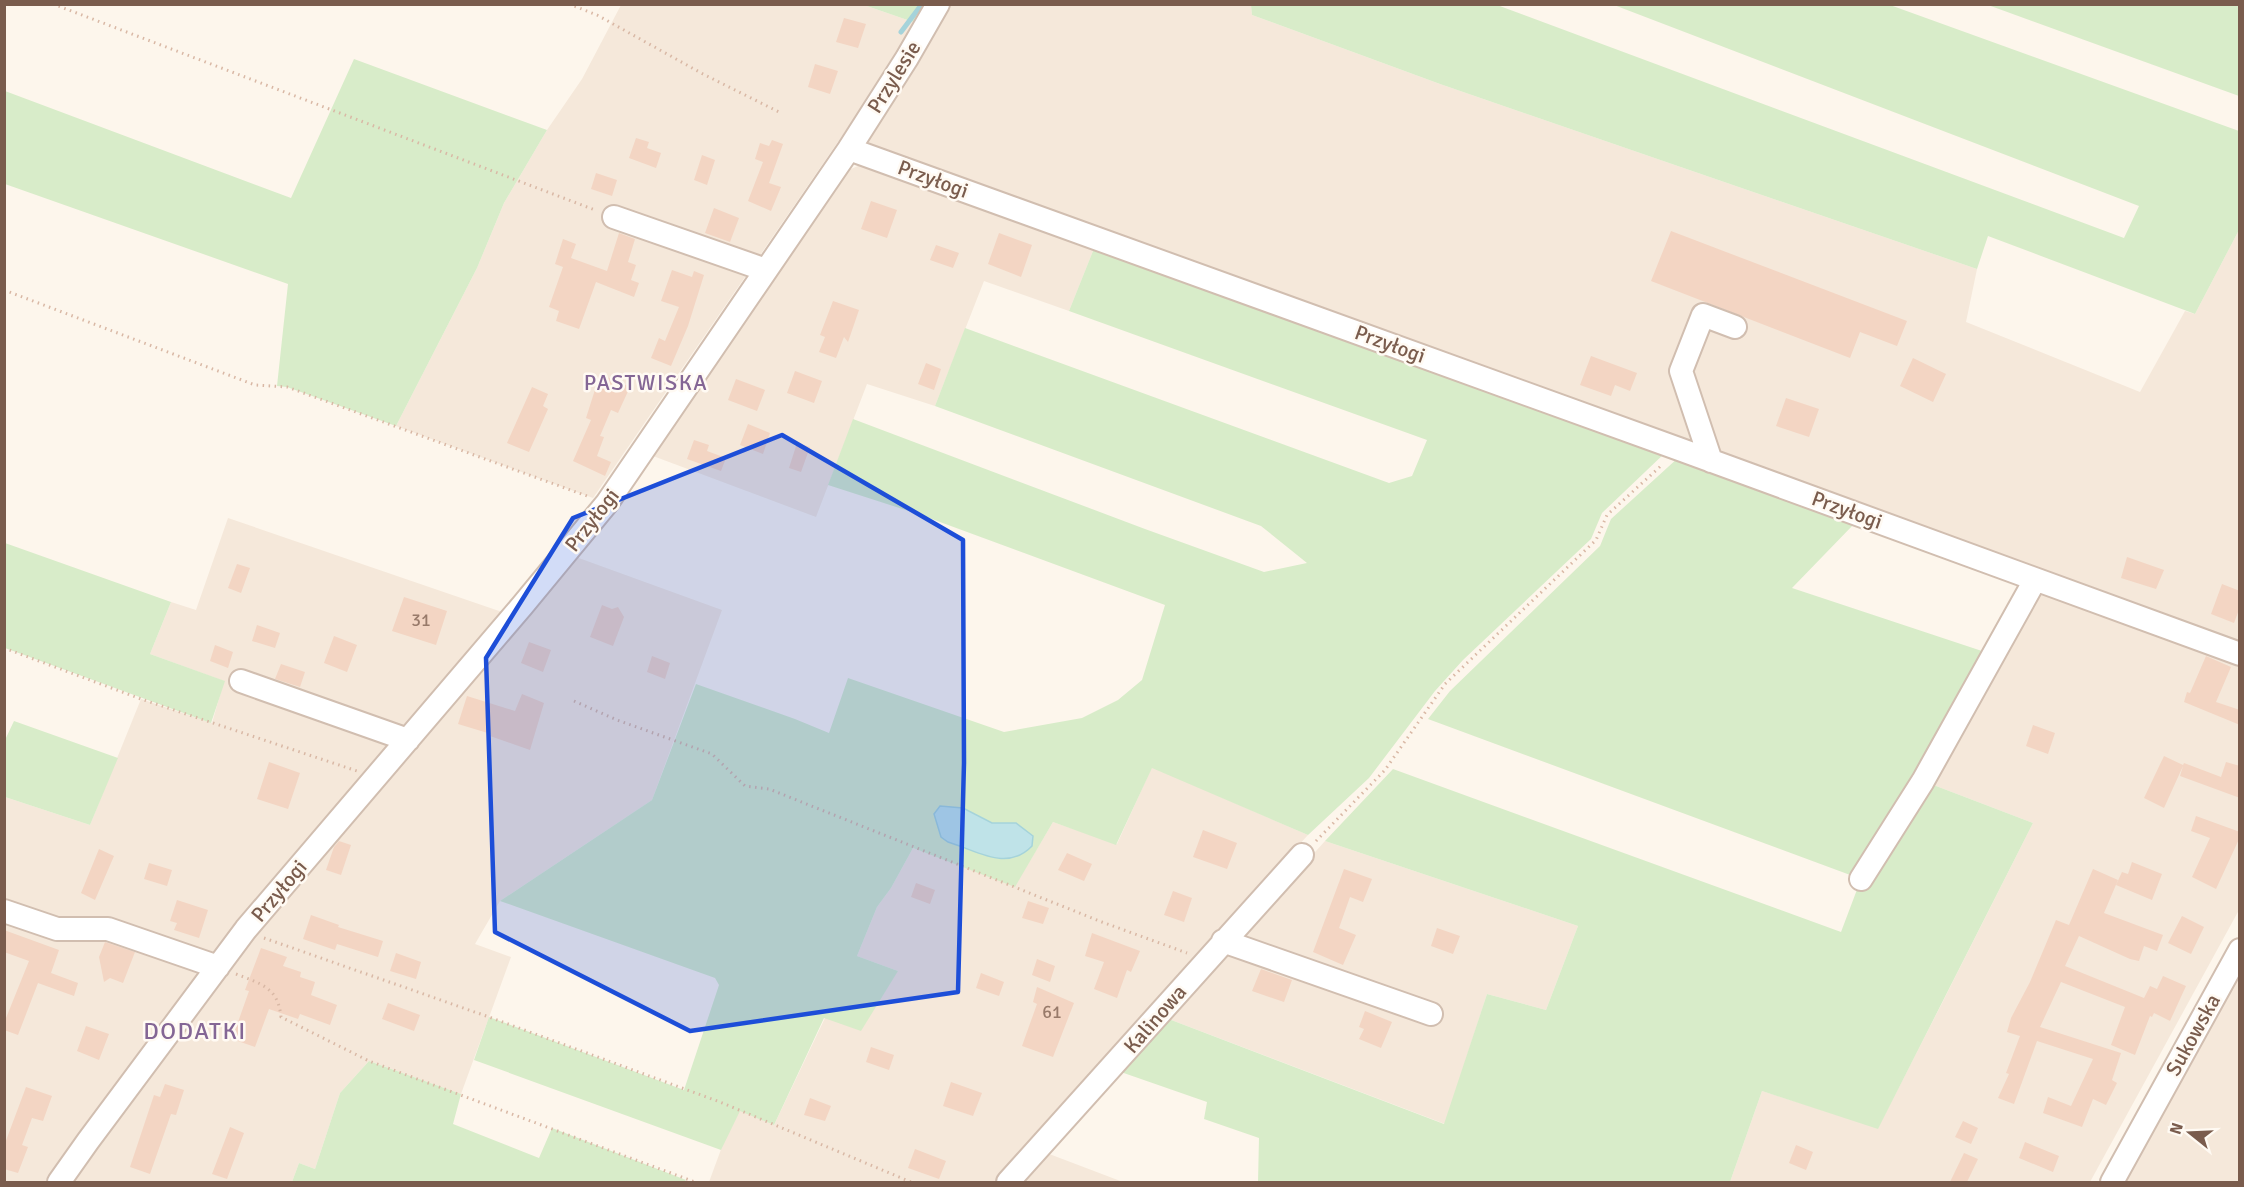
<svg xmlns="http://www.w3.org/2000/svg" width="2244" height="1187" font-family="Signika,sans-serif">
  <style>
    .residential { fill: #f5e8da }
    .green { fill: #d8ecc9 }
    .water { fill: #bfe3e8; stroke: #a5d3da; stroke-width: 1.5 }
    .lines { fill: none; stroke-linecap: round; stroke-linejoin: round }
    .stream { stroke: #a5d3da; stroke-width: 5 }
    .building { fill: #f3d5c3 }
    .minor-casing { stroke: #d1beb0; stroke-width: 26 }
    .path { stroke: #d9b8a5; stroke-width: 3; stroke-dasharray: 1.5 4.5; stroke-linecap: butt }
    .minor { stroke: #fff; stroke-width: 22 }
    .marked { fill: #1d4ed8; fill-opacity: 0.2; stroke: #1d4ed8; stroke-width: 4.5; stroke-linejoin: round }
    .labels { text-anchor: middle; stroke-width: 5; stroke-linejoin: round; paint-order: stroke }
    .number-label { font-size: 18px; fill: #987a6a }
    .street-label { font-size: 21px; fill: #7a5c4d; stroke: #fffaf3 }
    .neighbourhood-label { font-size: 22px; letter-spacing: 1.5px; fill: #846695; stroke: #fffaf3 }
    .quarter-label { font-size: 24px; letter-spacing: 1.5px; fill: #846695; stroke: #fffaf3 }
  </style>
  <rect width="100%" height="100%" fill="#fdf6ec"/>
  <path class="residential" d="M621,5H864L919,24L593,498L396,426L477,268L504,203L547,130L582,79Z
    M943,5H1251L1252,15L1440,84L1977,269L1966,322L2140,392L2185,311L2195,314L2239,230V646L856,145Z
    M860,165L1095,246L1069,311L984,281L935,406L867,384L816,517L653,456L849,170Z
    M228,518L502,612L197,975L49,1182H5V797L90,825L141,699L212,723L224,681L150,654L171,602L196,610Z
    M576,557L722,610L652,800L500,901L475,944L511,957L461,1094L369,1061L340,1093L315,1169L299,1163L292,1182H69L288,891L436,726L541,593Z
    M2031,587L2239,662V910L2090,1182H1730L1762,1091L1878,1128L1938,1011L2033,823L1923,781Z
    M1152,767L1308,835L1204,947L995,1182H709L723,1144L740,1110L774,1125L825,1018L898,971L857,956L877,907L891,888L913,848L1015,886L1053,822L1117,844Z
    M1325,841L1578,926L1546,1010L1487,994L1445,1124L1166,1018Z
    M2239,970V1182H2123Z
    M1044,1152L1123,1182H1018Z"/>
  <path class="green" d="M864,5H930L919,24Z
    M1251,5H1497L2124,238L2139,206L1614,5H1890L2239,131V230L2195,314L1988,236L1977,269L1440,84L1252,15Z
    M1988,5H2239V96Z
    M354,59L547,130L504,203L477,268L396,426L287,387L277,386L288,284L5,184V91L291,198Z
    M1095,246L1667,451L1602,513L1591,539L1463,660L1435,691L1369,778L1308,835L1152,768L1116,845L1053,822L1015,887L913,848L891,888L877,907L857,956L898,971L861,1031L824,1018L774,1125L740,1111L721,1150L474,1060L489,1017L684,1090L719,985L715,978L500,901L652,800L696,684L795,719L829,733L848,678L1004,732L1082,718L1118,700L1142,680L1165,605L921,515L828,485L853,419L1145,529L1264,572L1307,563L1261,526L935,406L965,328L1389,483L1412,476L1427,440L1069,311Z
    M1679,457L1855,523L1792,588L1994,655L1923,781L2033,823L1878,1129L1762,1091L1730,1182H1258L1259,1138L1204,1119L1207,1102L1118,1071L1166,1018L1444,1124L1487,994L1546,1010L1578,926L1325,841L1393,769L1841,932L1861,879L1428,719L1450,691L1600,546L1611,519Z
    M5,543L171,602L150,654L225,681L211,723L5,648Z
    M14,721L118,758L90,825L5,797V740Z
    M369,1061L461,1094L453,1124L539,1158L552,1128L686,1180L684,1182H292L299,1163L315,1169L340,1093Z"/>
  <path class="water" d="M940,806L963,808L992,823H1016L1033,836L1032,846C1007,872 978,851 948,842L941,837L934,814Z"/>
  <g class="lines">
    <path class="stream" d="M901,32L922,4"/>
  </g>
  <path class="building" d="M844,18L866,24L858,48L836,42Z
    M815,64L838,71L830,94L808,87Z
    M636,138L649,142L647,148L661,153L656,168L629,158Z
    M772,140L783,144L769,183L781,187L771,211L748,201L763,162L755,159L760,143L769,146Z
    M702,155L715,160L707,185L694,180Z
    M596,173L617,180L612,196L591,189Z
    M871,201L897,210L887,238L861,229Z
    M714,208L739,218L730,242L705,233Z
    M1671,231L1907,321L1897,346L1860,332L1850,358L1651,281Z
    M619,233L635,239L628,262L636,265L631,280L639,283L634,297L596,282L579,329L556,321L559,311L549,307L563,267L555,264L563,239L576,244L571,258L607,271Z
    M999,233L1032,245L1021,277L988,264Z
    M936,245L959,253L953,268L930,260Z
    M672,270L692,277L694,271L704,275L688,326L671,366L651,358L659,338L665,341L679,307L661,301Z
    M833,301L859,310L848,342L844,337L836,358L819,352L825,337L820,335Z
    M1591,356L1637,373L1630,391L1615,385L1611,396L1580,385Z
    M1913,358L1946,374L1933,402L1900,386Z
    M926,363L941,369L934,390L918,384Z
    M795,371L822,381L814,403L787,393Z
    M600,374L630,387L618,413L611,410L600,436L604,437L597,456L611,462L605,476L573,461L591,420L586,418Z
    M736,379L765,390L757,411L728,400Z
    M532,387L548,394L543,406L548,409L529,452L507,443Z
    M1786,398L1819,409L1809,437L1776,426Z
    M748,424L770,433L763,454L740,445Z
    M694,440L709,445L707,451L726,458L721,471L687,459Z
    M797,443L810,447L801,472L789,468Z
    M2127,557L2164,570L2156,589L2121,578Z
    M237,564L250,568L241,593L228,588Z
    M2222,584L2240,591V607L2234,623L2211,614Z
    M404,597L447,611L436,645L392,631Z
    M602,605L612,609L618,607L624,617L613,646L590,637Z
    M257,625L280,633L275,648L252,641Z
    M334,636L357,645L347,672L324,663Z
    M529,642L551,650L543,672L521,663Z
    M215,645L233,652L228,668L210,661Z
    M652,656L670,663L665,679L647,672Z
    M2206,656L2231,667L2216,702L2240,710V725L2184,702L2187,692L2190,693Z
    M281,664L305,672L300,687L275,679Z
    M522,694L544,703L530,750L490,736L491,734L458,724L467,696L515,711Z
    M2033,725L2055,733L2048,754L2026,746Z
    M2164,756L2183,765L2184,763L2221,777L2226,762L2240,766V798L2180,776L2183,766L2164,808L2144,798Z
    M269,762L300,773L288,809L257,799Z
    M2196,816L2240,832V837L2216,889L2192,877L2210,838L2191,831Z
    M1203,830L1237,843L1227,869L1193,857Z
    M339,841L351,845L341,875L326,870L334,847Z
    M99,849L114,856L95,900L81,893Z
    M1067,853L1092,864L1084,881L1058,870Z
    M2132,862L2162,874L2152,900L2116,885L2122,872L2128,874Z
    M149,863L172,870L167,886L144,879Z
    M1344,869L1372,879L1363,902L1350,897L1339,928L1356,935L1343,965L1313,952Z
    M2093,869L2118,880L2104,913L2163,935L2157,951L2144,946L2139,961L2130,959L2079,936L2065,966L2144,998L2150,986L2157,989L2163,976L2186,986L2170,1021L2154,1013L2152,1017L2150,1016L2135,1055L2111,1045L2125,1007L2061,982L2040,1027L2121,1053L2112,1080L2117,1083L2106,1105L2093,1099L2082,1127L2043,1113L2048,1097L2071,1106L2093,1059L2037,1041L2014,1104L1998,1098L2009,1074L2006,1073L2020,1036L2007,1032L2011,1018L2030,982L2056,920L2069,925Z
    M916,883L935,890L930,904L911,897Z
    M1173,891L1192,898L1184,922L1164,915Z
    M177,900L208,910L199,938L174,930L177,923L170,921Z
    M1028,901L1049,908L1043,924L1022,918Z
    M311,915L339,925L338,927L383,941L378,957L337,944L335,950L303,939Z
    M2182,916L2204,927L2191,954L2168,943Z
    M1437,928L1460,936L1453,954L1431,946Z
    M4,930L59,950L51,973L78,983L74,996L38,983L18,1035L4,1030V1023L29,961L4,952Z
    M1092,933L1140,951L1131,972L1127,970L1117,998L1094,989L1104,962L1085,956Z
    M105,942L135,952L123,983L110,978L104,982L99,957Z
    M261,948L287,957L283,966L301,972L300,977L315,982L311,995L337,1005L330,1025L300,1014L298,1019L269,1009L255,1047L232,1039L249,991L245,990Z
    M396,953L421,962L416,979L390,971Z
    M1037,959L1055,966L1050,982L1032,975Z
    M1261,969L1292,980L1284,1002L1252,991Z
    M981,973L1004,982L999,996L976,988Z
    M1037,987L1074,1003L1053,1057L1022,1046L1037,1004L1033,1002Z
    M388,1003L420,1015L414,1031L382,1019Z
    M1365,1011L1392,1022L1381,1048L1359,1039L1364,1029L1359,1027Z
    M86,1026L109,1034L99,1060L77,1051Z
    M871,1047L894,1055L889,1070L866,1062Z
    M951,1082L982,1093L973,1116L943,1106Z
    M165,1084L184,1090L176,1115L171,1114L150,1174L130,1167L154,1095L160,1097Z
    M26,1087L52,1096L43,1121L32,1118L22,1145L28,1147L18,1173L4,1169V1146Z
    M810,1098L831,1106L825,1121L804,1115Z
    M1963,1121L1978,1128L1971,1144L1955,1137Z
    M230,1127L244,1133L227,1179L212,1174Z
    M2025,1142L2059,1156L2053,1172L2019,1158Z
    M1796,1145L1813,1152L1806,1170L1789,1163Z
    M915,1149L946,1161L939,1179L908,1168Z
    M1964,1153L1978,1159L1967,1182H1950Z"/>
  <g class="lines">
    <defs>
      <path id="minor" d="M849,149L907,58L938,4
        M614,217L766,270
        M1711,461L1681,371L1703,315L1735,327
        M241,681L408,740
        M1861,879L1923,781L2035,580
        M4,911L57,929H108L218,967
        M1223,941L1431,1014
        M59,1182L88,1141L246,929L522,606L607,503L849,149L1679,449L2240,654
        M1008,1182L1302,855
        M2112,1182L2240,950"/>
    </defs>
    <use href="#minor" class="minor-casing"/>
    <path class="path" d="M53,4L595,210
      M569,4L597,15L703,74L781,113
      M4,290L255,385L287,387L587,496
      M4,648L141,699L357,771
      M574,701L617,720L712,754L745,786L769,789L1102,922L1187,953
      M1316,841L1385,770L1445,684L1596,540L1607,515L1663,464
      M264,938L489,1017L720,1102L911,1182
      M236,974C261,984 278,987 281,1017L369,1061L695,1182"/>
    <use href="#minor" class="minor"/>
  </g>
  <path class="marked" d="M782,435L963,540L964,763L958,992L690,1031L495,932L486,658L573,518Z"/>
  <g class="labels">
    <g class="number-label">
      <text x="421" y="626">31</text>
      <text x="1052" y="1018">61</text>
    </g>
    <g class="street-label">
      <text transform="translate(894 77) rotate(-58)" y="7">Przylesie</text>
      <text transform="translate(933 179) rotate(20)" y="7">Przyłogi</text>
      <text transform="translate(1390 344) rotate(20)" y="7">Przyłogi</text>
      <text transform="translate(1847 510) rotate(20)" y="7">Przyłogi</text>
      <text transform="translate(592 520) rotate(-52)" y="7">Przyłogi</text>
      <text transform="translate(279 891) rotate(-50)" y="7">Przyłogi</text>
      <text transform="translate(1155 1019) rotate(-49)" y="7">Kalinowa</text>
      <text transform="translate(2193 1035) rotate(-61)" y="7">Sukowska</text>
    </g>
    <g class="neighbourhood-label">
      <text x="646" y="390">PASTWISKA</text>
    </g>
    <g class="quarter-label">
      <text x="195" y="1039">DODATKI</text>
    </g>
  </g>
  <rect width="2244" height="1187" fill="none" stroke="#7a5c4d" stroke-width="12"/>
  <g transform="translate(2190 1133) rotate(288)" stroke="#fffaf3" stroke-width="4.5" paint-order="stroke">
  <path d="M0-4.5L10 22L0 15L-10 22Z" fill="#7a5c4d"/>
  <text y="-9" font-size="16" font-weight="bold" text-anchor="middle" fill="#7a5c4d">N</text>
  </g>
</svg>
